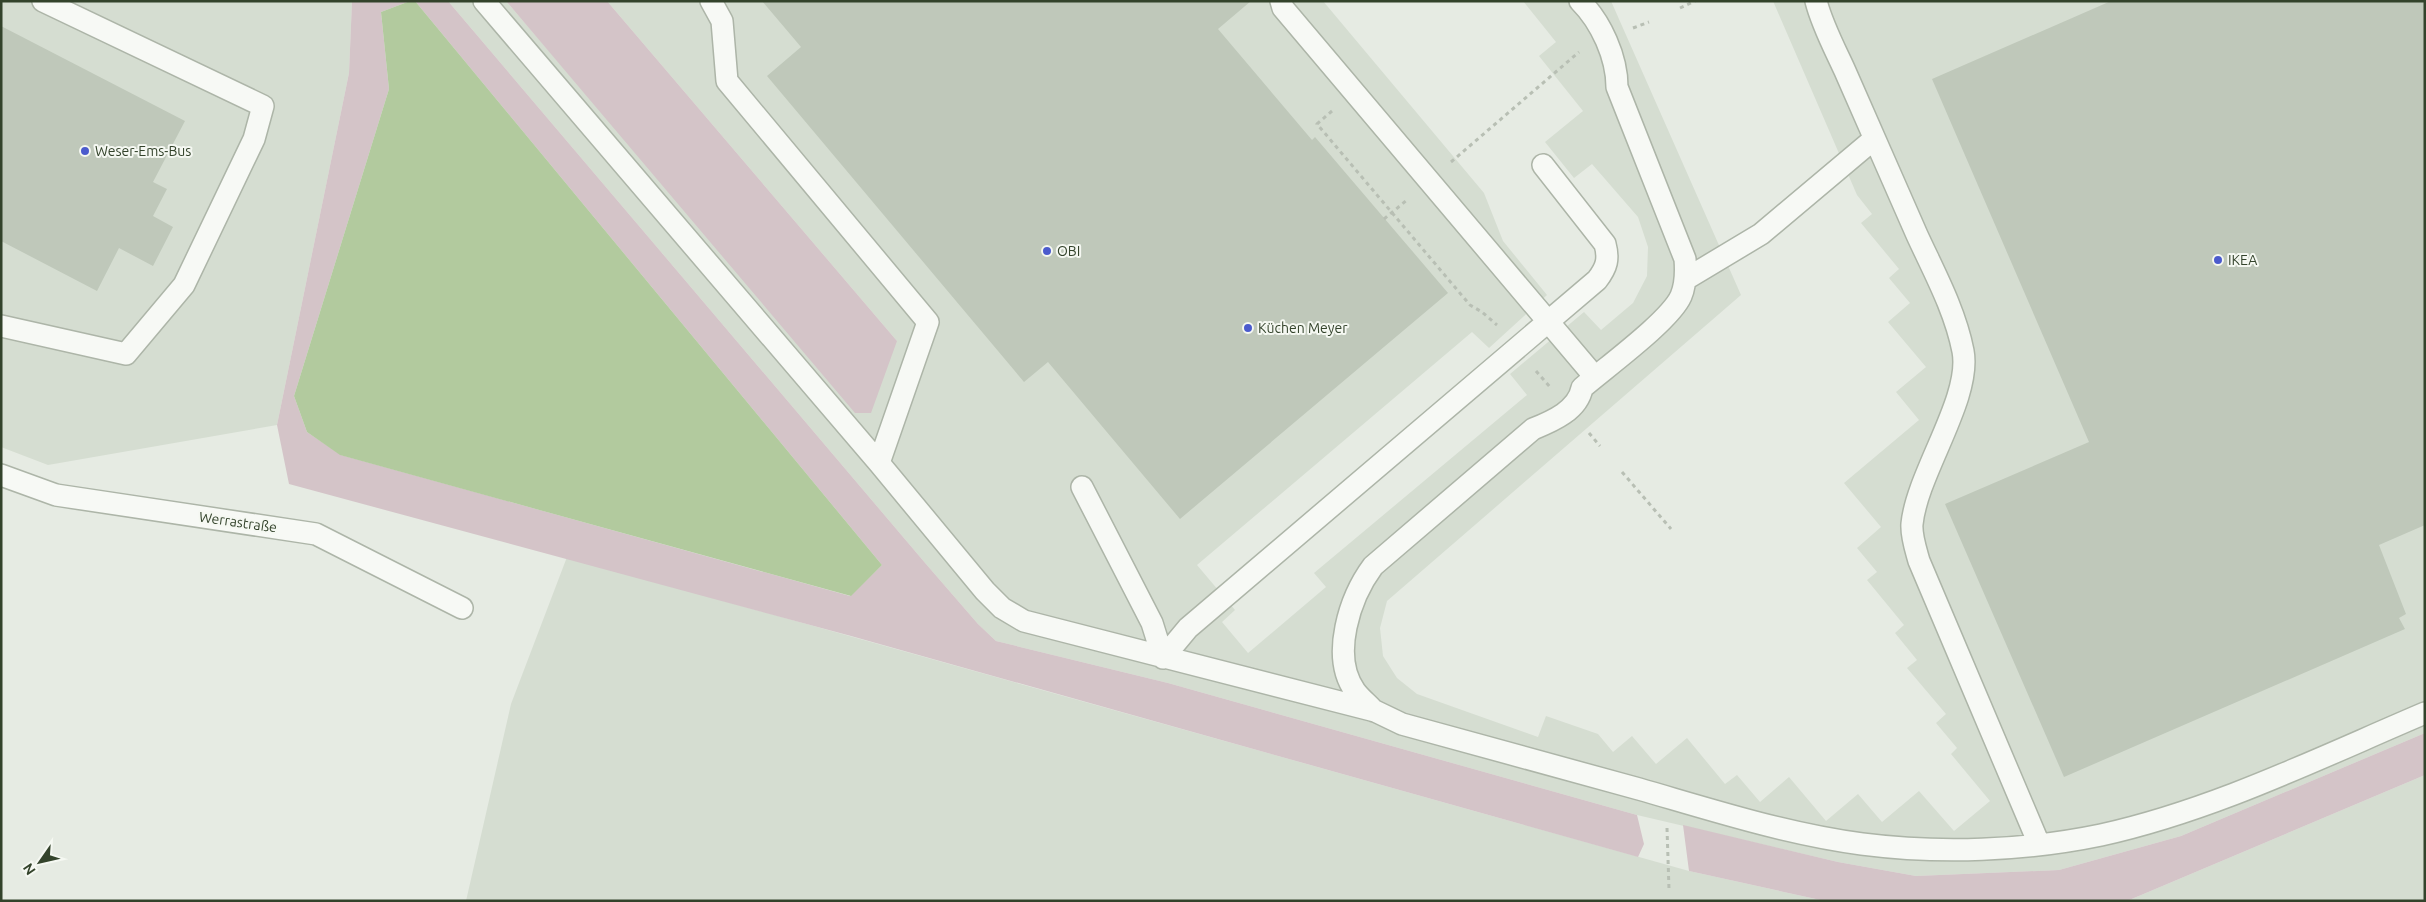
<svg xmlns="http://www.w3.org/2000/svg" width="2426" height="902" font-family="Ubuntu,sans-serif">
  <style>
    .built { fill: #d5ddd1 }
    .green { fill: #d4c4c8 }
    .water { fill: #b2ca9e }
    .building { fill: #bfc8ba }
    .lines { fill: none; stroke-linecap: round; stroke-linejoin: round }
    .lane-casing { stroke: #adb5a8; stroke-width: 24 }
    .path { stroke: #b8bfb4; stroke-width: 3; stroke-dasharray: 4 4; stroke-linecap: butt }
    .lane { stroke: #f7f9f5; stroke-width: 21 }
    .poi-dot { fill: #4b5bcd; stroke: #f5f8f2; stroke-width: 2 }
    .labels { text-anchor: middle; stroke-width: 4; stroke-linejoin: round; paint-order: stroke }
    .poi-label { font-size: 14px; fill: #33432b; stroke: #f5f8f2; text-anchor: start }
    .street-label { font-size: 14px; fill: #33432b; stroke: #f5f8f2 }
  </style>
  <rect width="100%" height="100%" fill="#e6ebe3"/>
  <path class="built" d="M1,1H352L349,73L277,425L48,465L1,447Z
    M448,1H506L668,190L897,341L607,1H1323L1484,193L1503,241L1547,295L1489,348L1472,332L1197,565L1235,610L1222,622L1248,653L1326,587L1314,573L1527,395L1510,374L1584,312L1601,330L1633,303L1647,276L1648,247L1638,217L1592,164L1574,178L1545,142L1583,111L1539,56L1556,42L1523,1H1611L1741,295L1387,601L1380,628L1383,656L1397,678L1417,694L1538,737L1546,716L1598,734L1613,752L1632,736L1656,764L1687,738L1725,784L1737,775L1760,802L1789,777L1826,821L1858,794L1882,822L1919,791L1954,831L1990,801L1951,754L1957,748L1936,723L1946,714L1907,668L1917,660L1895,633L1904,625L1867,580L1877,572L1857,548L1881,527L1844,483L1919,420L1896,392L1926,367L1888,322L1910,303L1889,278L1899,269L1861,223L1872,214L1857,195L1773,1H2425V733L2181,836L2059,870L1916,876L1838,862L1637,815L1168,683L996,641L978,624L926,564Z
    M567,557L1689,871L1825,901H466L511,704Z
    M2425,775V901H2127Z"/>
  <path class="green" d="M352,1H410L381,12L389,89L294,396L307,432L341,455L850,596L882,565L415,1H448L926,564L978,624L996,641L1168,683L1637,815L1644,844L1638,857L851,636L289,484L277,425L349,73Z
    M506,1H607L897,341L871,413H855Z
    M2425,733V775L2127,901H1825L1689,871L1683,825L1838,862L1916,876L2059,870L2181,836Z"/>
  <path class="water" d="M410,1H415L882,565L851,596L340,455L307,432L294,396L389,89L381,12Z"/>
  <path class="building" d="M762,1H1251L1218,29L1312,140L1315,137L1448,293L1180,519L1048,362L1024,382L767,76L801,47Z
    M2111,1H2425V525L2379,545L2406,614L2399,618L2405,629L2064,777L1945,504L2089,442L1932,79Z
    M1,26L185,121L153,182L167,189L153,216L173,227L153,266L119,248L97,291L1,241Z"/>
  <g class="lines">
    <defs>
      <path id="lane" d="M484,1L879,463L985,591L1002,608L1024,621L1375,711L1402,724C1481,746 1560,768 1639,789C1712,810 1786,834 1862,844C1940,854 2024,851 2101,835C2214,810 2319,758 2425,713
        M711,1L722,21L727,81L928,322L879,463
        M1281,1L1283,8L1595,377
        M1816,1C1822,25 1835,49 1845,71C1869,126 1893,180 1917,235C1934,272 1955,310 1963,351C1972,398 1917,473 1912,524C1911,536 1916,550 1919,561L2039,844
        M1686,279L1761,234L1874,139
        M1,326L126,354L184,285L254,139L263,106L43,1
        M1,475L56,495L316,534L462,608
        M1082,487L1152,623L1163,658
        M1163,658L1188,628L1597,280C1607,267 1609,259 1605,244L1543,165
        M1374,711C1368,704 1360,698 1355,691C1330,656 1350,597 1373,566L1533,429C1553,421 1578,410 1582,388C1605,368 1670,321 1681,296C1686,284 1686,271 1685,259L1617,87C1617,57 1601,22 1580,1"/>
    </defs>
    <use href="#lane" class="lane-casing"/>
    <path class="path" d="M1680,8L1695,1
      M1633,28L1649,22
      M1332,111L1317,124L1470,305L1482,312L1497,325
      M1451,162L1579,52
      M1384,219L1407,200
      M1536,371L1550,387
      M1589,433L1600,446
      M1622,472L1671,529
      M1667,828L1669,889"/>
    <use href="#lane" class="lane"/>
  </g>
  <g class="poi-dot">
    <circle cx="85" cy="151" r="5"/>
    <circle cx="1047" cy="251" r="5"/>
    <circle cx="2218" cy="260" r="5"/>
    <circle cx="1248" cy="328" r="5"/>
  </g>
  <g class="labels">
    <g class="poi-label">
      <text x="95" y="156">Weser-Ems-Bus</text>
      <text x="1057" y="256">OBI</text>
      <text x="2228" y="265">IKEA</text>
      <text x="1258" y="333">Küchen Meyer</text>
    </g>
    <g class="street-label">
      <text transform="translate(238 522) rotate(8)" y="5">Werrastraße</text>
    </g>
  </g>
  <rect width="2426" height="902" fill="none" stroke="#33432b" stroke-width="5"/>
  <g transform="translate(40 862) rotate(236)" stroke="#f5f8f2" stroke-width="4" paint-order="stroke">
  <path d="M0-4L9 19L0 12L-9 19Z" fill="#33432b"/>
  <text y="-8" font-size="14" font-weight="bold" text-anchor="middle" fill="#33432b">N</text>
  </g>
</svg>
